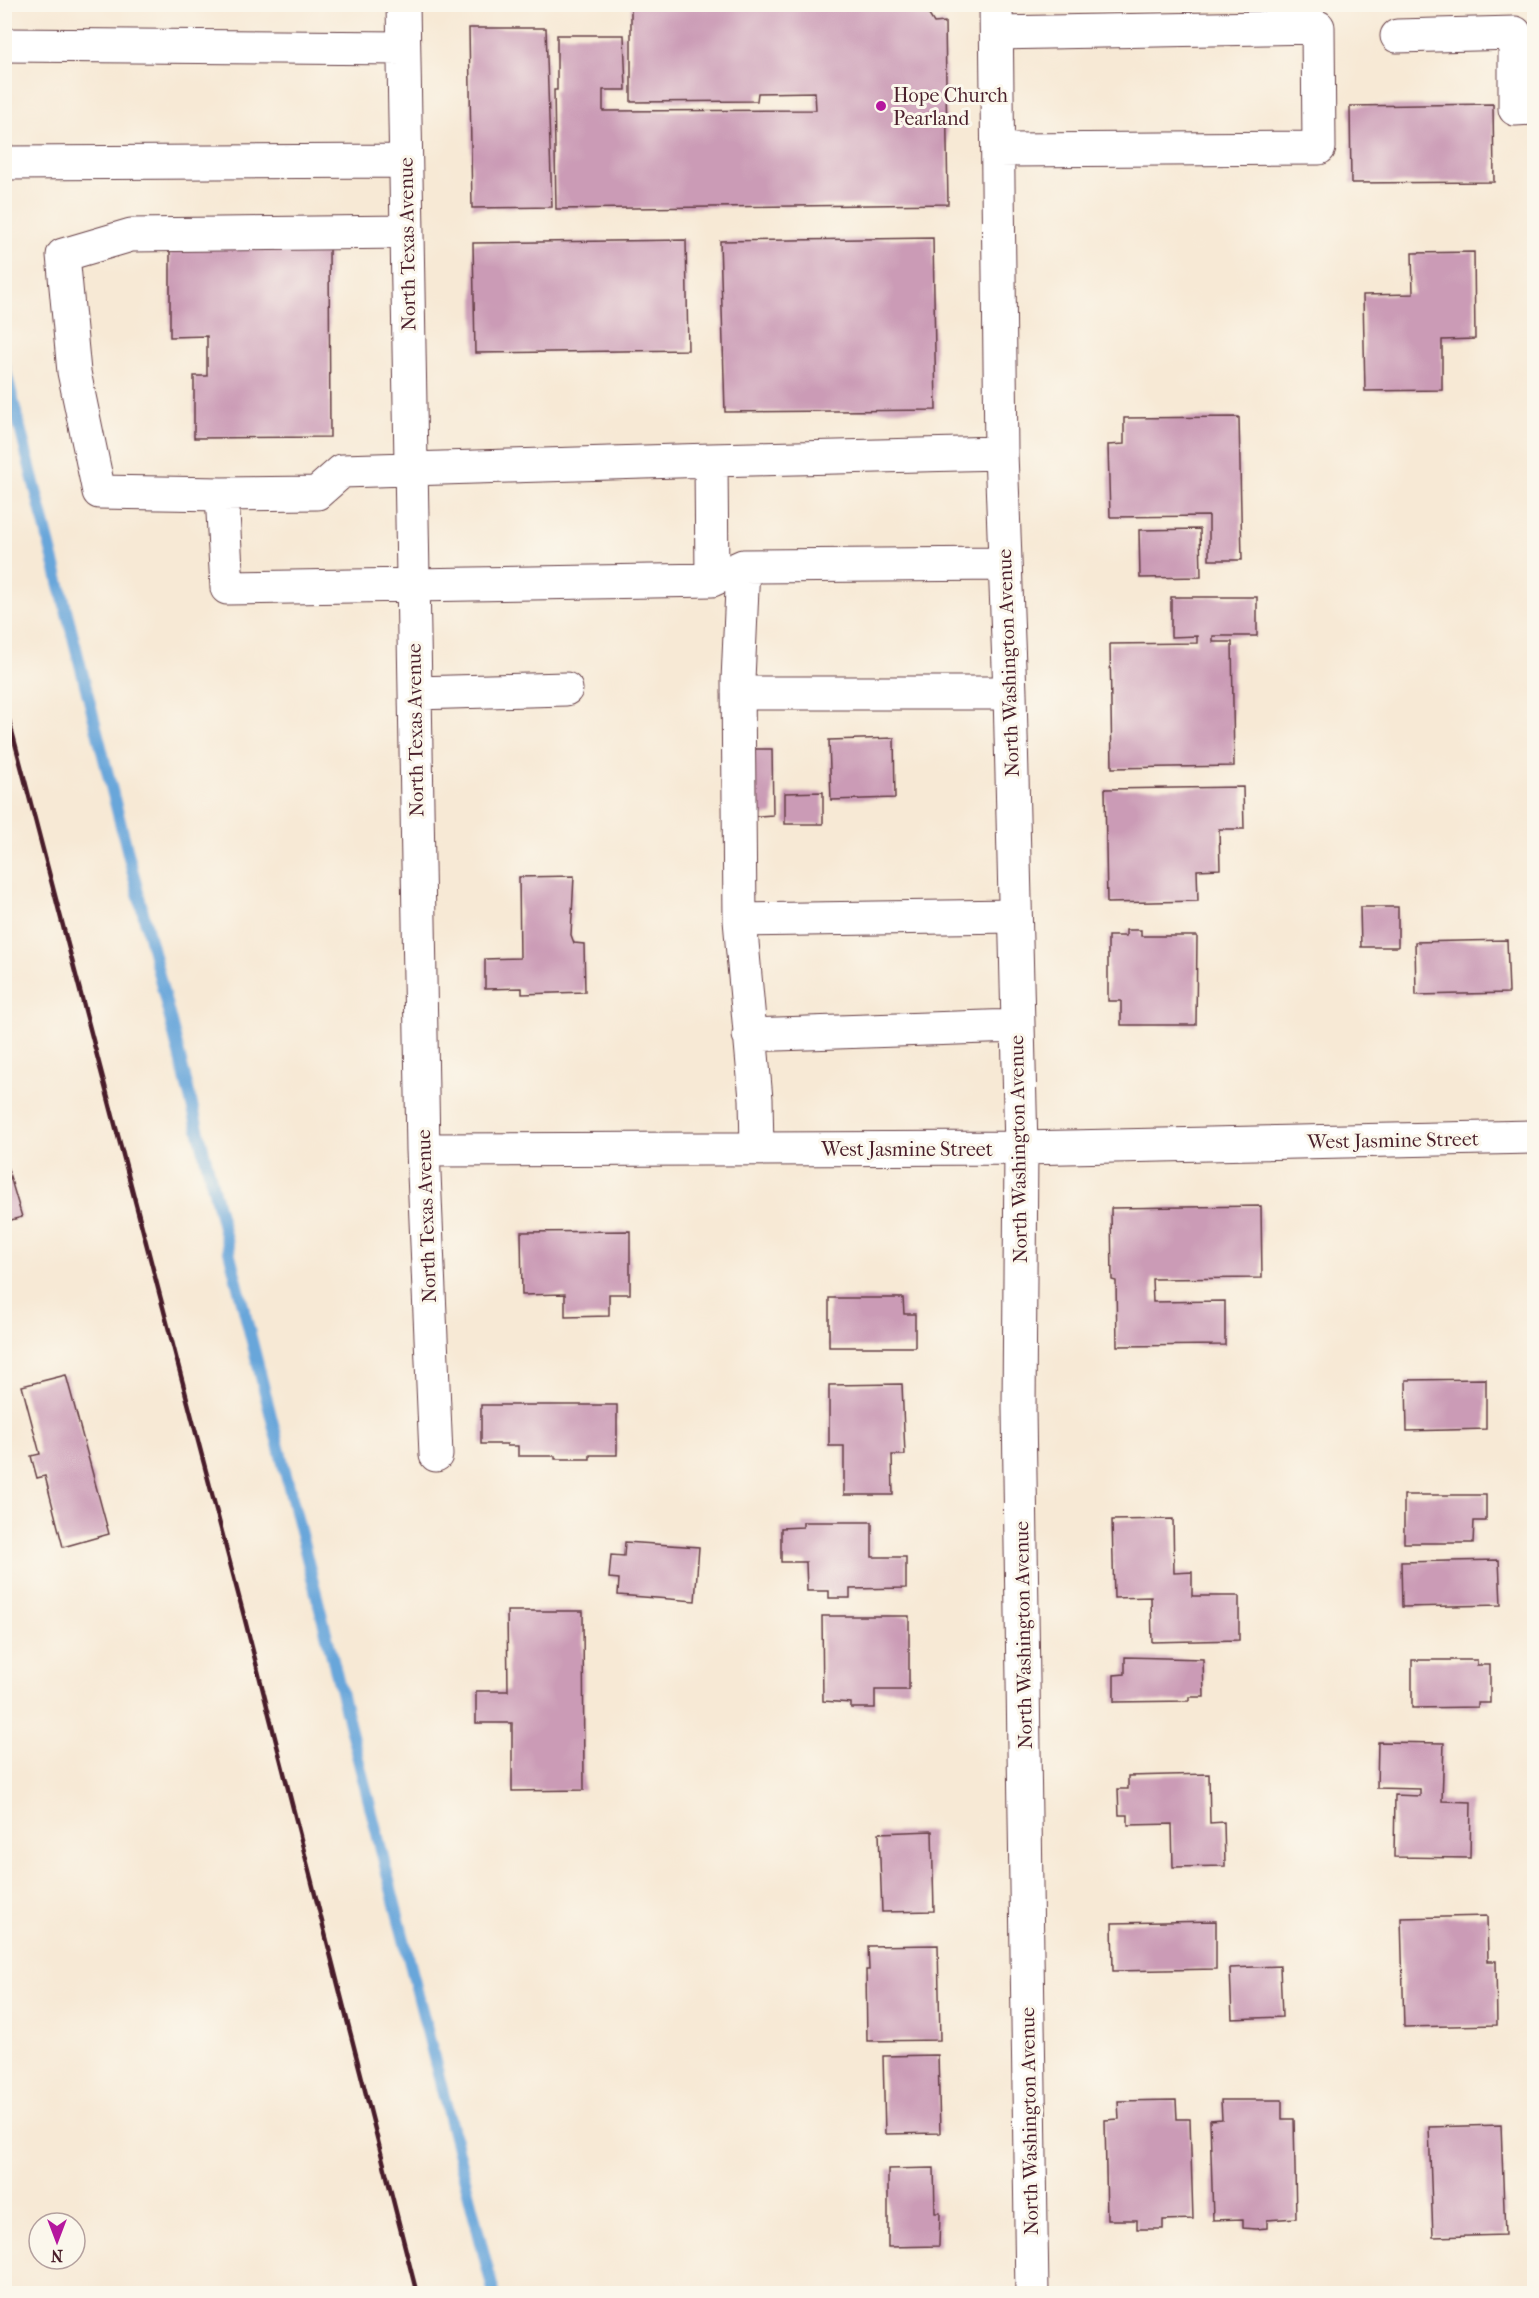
<svg xmlns="http://www.w3.org/2000/svg" width="1539" height="2298" font-family="'IM FELL French Canon',serif">
  <style>
    .lines { fill: none; stroke-linecap: round; stroke-linejoin: round }
    .stream { stroke: #68a6da; stroke-width: 12 }
    .building { fill: #cb9bb6 }
    .minor-casing { stroke: #643d44; stroke-width: 35 }
    .minor { stroke: #fff; stroke-width: 33 }
    .rail { stroke: #4a1f2b; stroke-width: 4.5 }
    .poi-dot { fill: #b5179e; stroke: #fbf7ec; stroke-width: 2 }
    .labels { text-anchor: middle; stroke-width: 6; stroke-linejoin: round; paint-order: stroke }
    .poi-label { font-size: 20px; fill: #4a1f2b; stroke: #fbf7ec; text-anchor: start }
    .street-label { font-size: 20px; fill: #4a1f2b; stroke: #fbf7ec }
  </style>
  <rect width="100%" height="100%" fill="#fbf7ec"/>
  <filter id="ink" filterUnits="userSpaceOnUse"><feTurbulence type="fractalNoise" baseFrequency=".0167" numOctaves="2"/><feDisplacementMap in="SourceGraphic" scale="12" xChannelSelector="R" yChannelSelector="G"/><feConvolveMatrix kernelMatrix="1 2 1 2 8 2 1 2 1" color-interpolation-filters="sRGB"/></filter>
  <filter id="wash" filterUnits="userSpaceOnUse"><feTurbulence type="fractalNoise" baseFrequency=".008" numOctaves="4" result="noise"/><feDisplacementMap in="SourceGraphic" scale="24" xChannelSelector="R" yChannelSelector="G"/><feGaussianBlur stdDeviation="1.35" result="paint"/><feColorMatrix in="noise" values="0 0 0 0 0 0 0 0 0 0 0 0 0 0 0 0 0 1.4 0 .05"/><feComposite in="paint" operator="in"/></filter>
  <g filter="url(#wash)">
    <rect width="100%" height="100%" fill="#f7e9d5"/>
    <g class="lines">
      <path class="stream" d="M4,365L494,2294"/>
    </g>
    <g id="blocks">
      <path class="building" d="M631,4H922L934,23L945,22L948,204L556,209L554,90H557V35H624L626,90H603V111L816,110L815,92L758,93L757,101L631,102Z
        M469,28H546L552,207L472,208Z
        M1493,104L1494,182L1351,183L1350,106Z
        M933,238L936,410L725,412L720,241Z
        M686,240L688,350L475,353L473,243Z
        M329,244L330,437L194,438V376H207V336L170,337V245Z
        M1474,252L1475,339L1442,340V390L1365,391L1363,295L1413,294L1412,253Z
        M1239,417L1242,560H1209V516L1110,517L1108,445L1124,444V418Z
        M1200,529L1201,577L1140,578L1139,530Z
        M1171,597H1257V636H1213V642H1232L1234,766L1112,768L1110,644L1197,643V636L1171,637Z
        M894,738L895,798L831,800L829,740Z
        M742,749H772L773,815L745,817Z
        M1243,787L1244,829H1219L1220,869L1197,870L1198,901L1107,903L1105,789Z
        M823,792V824H785V793Z
        M574,876L571,935L574,943L584,944L585,992L522,994V988L485,989V959L520,958L519,877Z
        M1360,907H1398V947H1361Z
        M1126,930H1141V936H1197L1196,1025H1121V1001H1108V936H1126Z
        M1507,940L1509,993L1416,995L1415,942Z
        M4,1156L22,1217L4,1222Z
        M1261,1206L1262,1278L1152,1279L1153,1302L1225,1301V1345L1117,1346L1116,1281L1112,1280L1111,1208Z
        M630,1231V1294H609V1316L565,1317V1294L522,1295L521,1232Z
        M829,1298H903L904,1314H915V1347H829Z
        M66,1375L109,1534L63,1547L45,1476L37,1478L31,1456L40,1454L22,1386Z
        M1486,1379V1429L1407,1431L1406,1380Z
        M902,1384L905,1455H892L893,1495H844V1446H829V1385Z
        M481,1405H617V1455H590V1459H555V1456H518V1446H507V1444H481Z
        M1404,1495H1486V1521H1474L1473,1543H1404Z
        M1173,1519L1174,1573L1192,1572V1596H1239V1640L1152,1642L1151,1597L1114,1598L1112,1520Z
        M803,1522H872V1557H906V1588L850,1589V1598H829V1591H807L806,1562H781V1528L803,1527Z
        M625,1542L699,1547L695,1601L618,1595L619,1579L609,1578L611,1555L624,1556Z
        M1499,1560L1501,1605L1402,1607L1401,1562Z
        M507,1611H583L584,1790L512,1791V1723H476V1691H508Z
        M822,1616H909V1690H875V1708H851V1703L823,1701Z
        M1125,1657L1203,1659L1204,1697H1189V1701L1114,1702V1675L1125,1674Z
        M1412,1660H1477V1665H1490V1703H1478V1707L1412,1708Z
        M1378,1742L1444,1743L1442,1801L1471,1802L1470,1858L1394,1857L1395,1795L1420,1796V1789L1377,1788Z
        M1209,1774L1210,1823L1224,1822L1225,1866L1173,1867L1172,1824L1128,1825V1815H1119L1118,1789H1128V1776Z
        M932,1831L934,1911L882,1912L879,1833Z
        M1487,1916L1488,1961H1496L1497,2025L1404,2027L1401,1918Z
        M1216,1921V1969L1113,1971L1112,1923Z
        M938,1945L940,2040L867,2041L866,1970H869L868,1946Z
        M1280,1966L1282,2017L1232,2019L1230,1968Z
        M938,2055L940,2133L885,2134L883,2056Z
        M1176,2100L1177,2119H1190L1193,2219L1163,2220V2229H1137V2220H1107L1105,2120L1119,2119L1118,2101Z
        M1221,2100H1282V2119H1294L1296,2218L1267,2220V2228L1255,2229L1243,2228V2219L1213,2220L1210,2120L1222,2119Z
        M1501,2125L1505,2235L1433,2237L1429,2127Z
        M934,2168L935,2213H940L939,2246L888,2247V2169Z"/>
    </g>
  </g>
  <g filter="url(#ink)">
    <use href="#blocks" fill-opacity="0" stroke="#643d44" stroke-width="1.5"/>
    <g class="lines">
      <defs>
        <path id="minor" d="M403,4L423,1150L436,1455
          M996,4L1001,453L1010,693L1021,1148L1019,1408L1032,2294
          M997,33L1318,27L1319,148L998,150
          M1397,36L1515,33V109L1534,108
          M4,45L403,48
          M4,163L405,161
          M711,460L1001,453
          M222,494L99,492L74,372L63,255L131,235L406,232
          M743,566L738,680L740,920L756,1099L757,1149
          M712,580L711,460L342,471L317,493L222,494L227,588L712,580L743,566L1005,564
          M415,693L566,689
          M738,693H1010
          M740,920L1014,916
          M749,1035L1017,1026
          M423,1150L1021,1148L1534,1137"/>
      </defs>
      <use href="#minor" class="minor-casing"/>
      <use href="#minor" class="minor"/>
      <path class="rail" d="M4,701L245,1620L417,2294"/>
    </g>
  </g>
  <circle class="poi-dot" cx="881" cy="106" r="6"/>
  <g class="labels">
    <g class="poi-label">
      <text x="893" y="102">Hope Church<tspan x="893" dy="23">Pearland</tspan></text>
    </g>
    <g class="street-label">
      <text transform="translate(407 244) rotate(-91)" y="7">North Texas Avenue</text>
      <text transform="translate(1008 663) rotate(-92)" y="7">North Washington Avenue</text>
      <text transform="translate(415 730) rotate(-91)" y="7">North Texas Avenue</text>
      <text transform="translate(1393 1140) rotate(-1)" y="7">West Jasmine Street</text>
      <text x="907" y="1156">West Jasmine Street</text>
      <text transform="translate(1018 1149) rotate(-91)" y="7">North Washington Avenue</text>
      <text transform="translate(426 1216) rotate(-92)" y="7">North Texas Avenue</text>
      <text transform="translate(1023 1635) rotate(-91)" y="7">North Washington Avenue</text>
      <text transform="translate(1029 2121) rotate(-91)" y="7">North Washington Avenue</text>
    </g>
  </g>
  <rect width="1539" height="2298" fill="none" stroke="#fbf7ec" stroke-width="24"/>
  <g transform="translate(57 2241) rotate(180)"><circle r="28" fill="#fbf7ec" stroke="#b4a19f" stroke-width="1.5"/>
  <path d="M0-4.5L10 22L0 15L-10 22Z" fill="#b5179e"/>
  <text y="-9" font-size="16" font-weight="bold" text-anchor="middle" fill="#4a1f2b">N</text>
  </g>
</svg>
